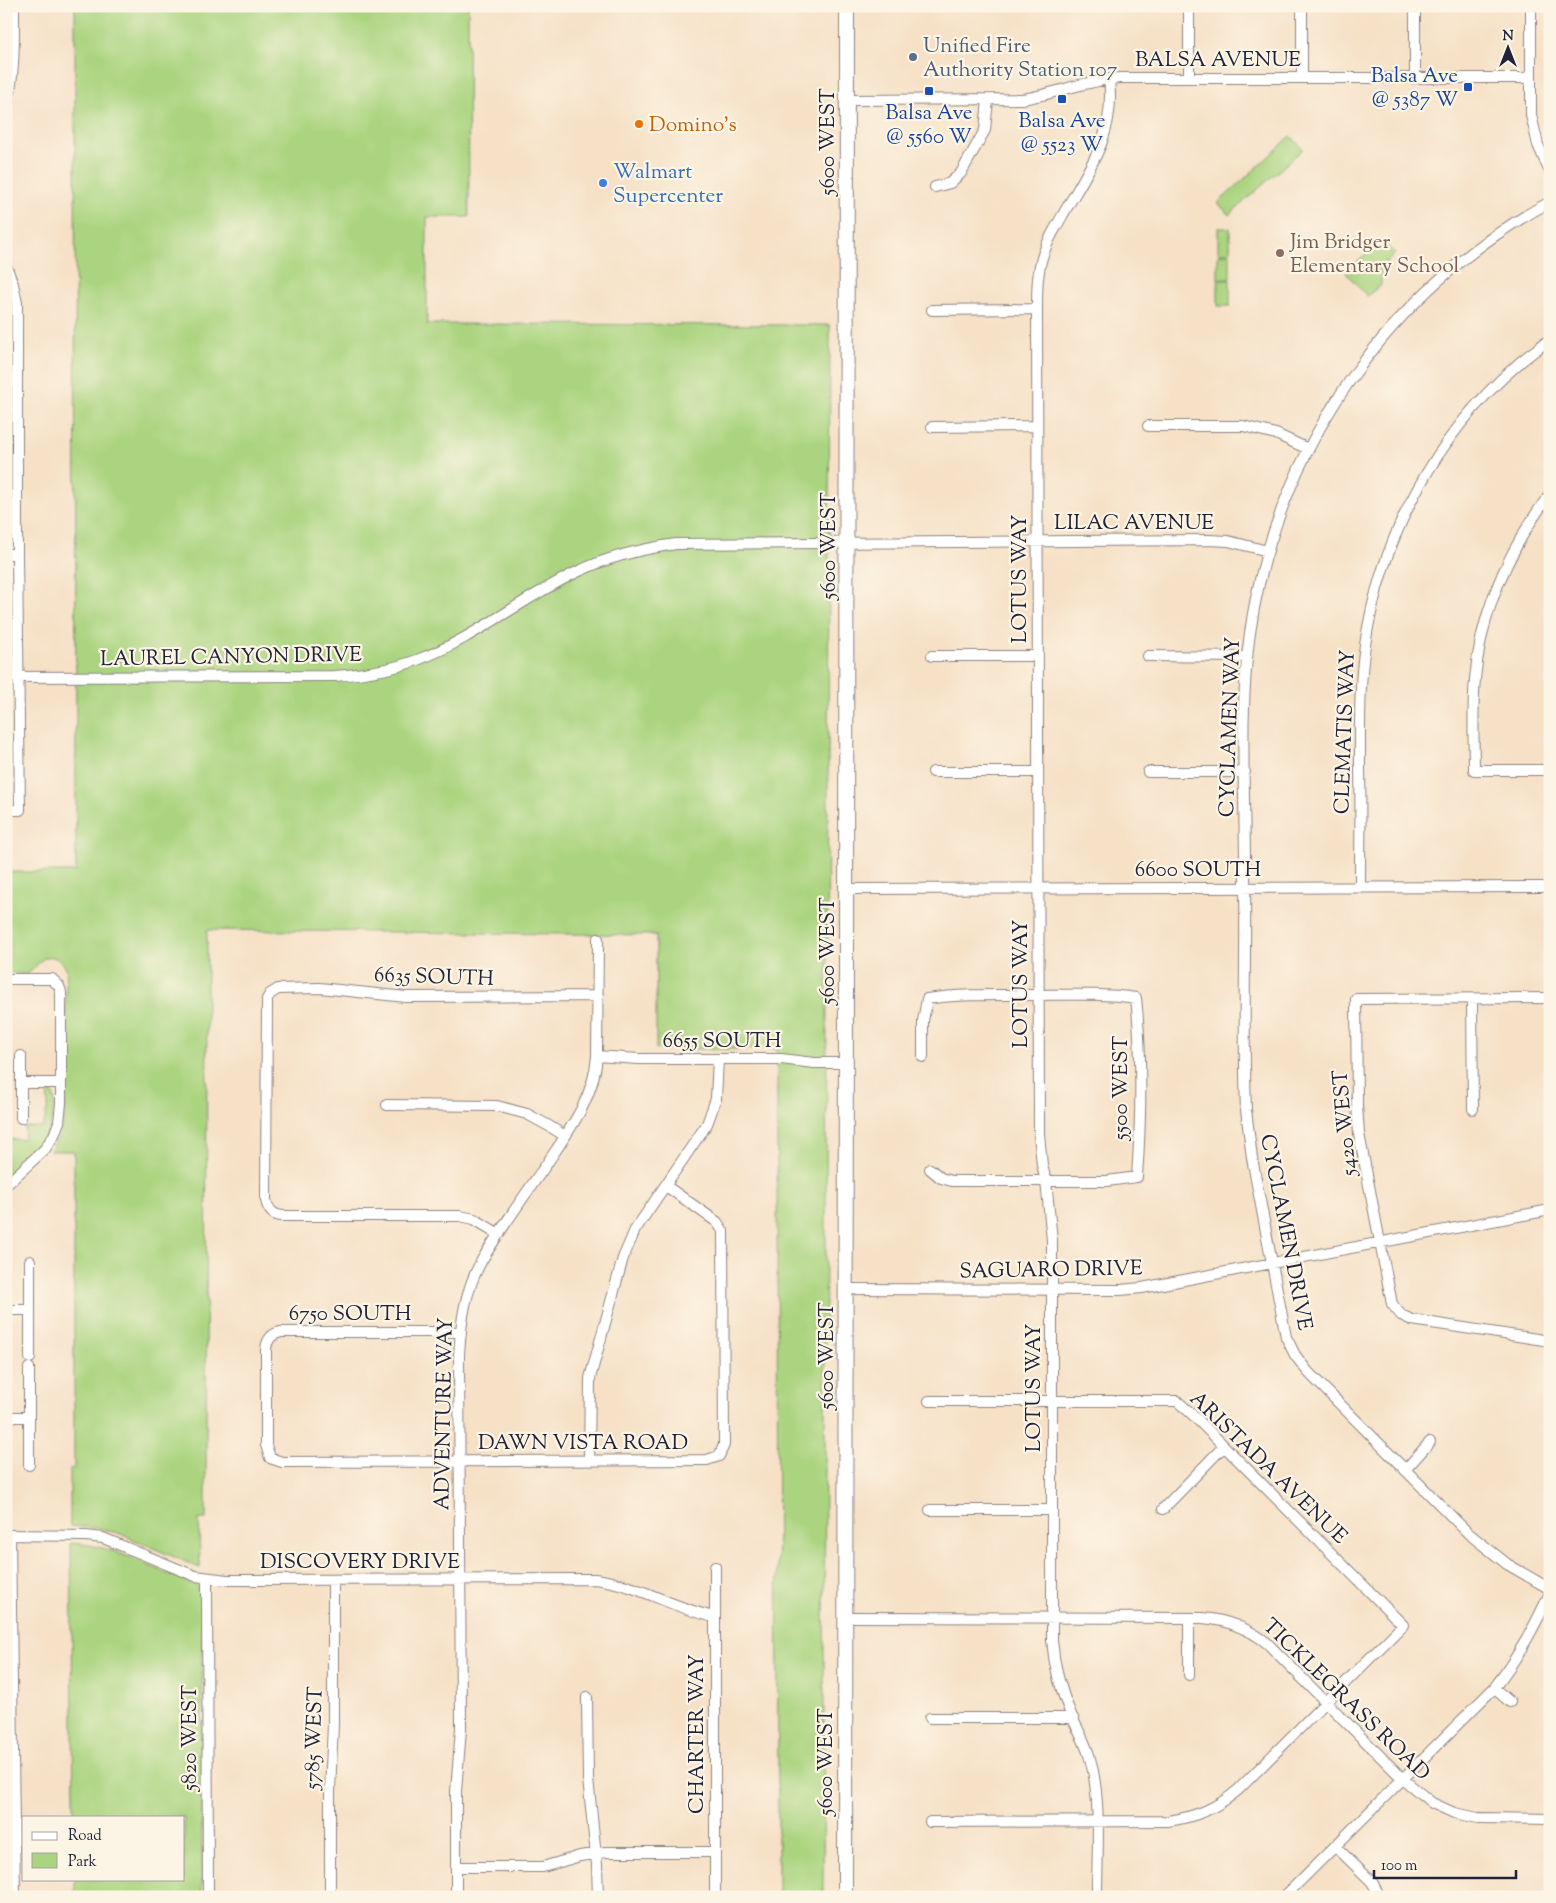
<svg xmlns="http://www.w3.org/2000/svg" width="1556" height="1903" font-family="'Sorts Mill Goudy',serif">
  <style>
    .green { fill: #aad47f; stroke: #667b5d }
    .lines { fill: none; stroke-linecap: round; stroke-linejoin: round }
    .street-casing { stroke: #8c8281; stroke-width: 12 }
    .secondary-casing { stroke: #8c8281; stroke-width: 16 }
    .street { stroke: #fff; stroke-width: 10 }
    .secondary { stroke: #fff; stroke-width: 14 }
    .service-dot { fill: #5c6f8a; stroke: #fcf5e5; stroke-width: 2 }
    .transit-dot { fill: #1a4fb4; stroke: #fcf5e5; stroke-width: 2 }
    .food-dot { fill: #e8710a; stroke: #fcf5e5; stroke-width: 2 }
    .shop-dot { fill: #3f7fe0; stroke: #fcf5e5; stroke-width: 2 }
    .education-dot { fill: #8d6e63; stroke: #fcf5e5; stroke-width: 2 }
    .labels { text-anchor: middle; stroke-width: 4.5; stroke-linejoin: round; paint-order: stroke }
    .service-label { font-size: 21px; fill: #4e5e75; stroke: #fcf5e5; text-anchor: start }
    .street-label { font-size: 21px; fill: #22223b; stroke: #fcf5e5 }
    .transit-label { font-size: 21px; fill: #164399; stroke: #fcf5e5 }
    .food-label { font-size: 21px; fill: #c56008; stroke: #fcf5e5; text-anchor: start }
    .shop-label { font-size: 21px; fill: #366cbe; stroke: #fcf5e5; text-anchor: start }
    .education-label { font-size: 21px; fill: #785e54; stroke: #fcf5e5; text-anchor: start }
  </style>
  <rect width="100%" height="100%" fill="#fcf5e5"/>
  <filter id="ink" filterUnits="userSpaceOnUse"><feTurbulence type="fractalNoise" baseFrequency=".02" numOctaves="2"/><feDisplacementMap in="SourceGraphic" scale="10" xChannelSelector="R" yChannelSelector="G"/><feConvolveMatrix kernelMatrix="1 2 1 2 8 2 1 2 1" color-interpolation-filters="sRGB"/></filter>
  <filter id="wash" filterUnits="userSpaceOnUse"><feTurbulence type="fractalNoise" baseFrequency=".0096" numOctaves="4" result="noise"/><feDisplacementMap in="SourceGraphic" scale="20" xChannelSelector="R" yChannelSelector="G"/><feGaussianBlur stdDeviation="1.12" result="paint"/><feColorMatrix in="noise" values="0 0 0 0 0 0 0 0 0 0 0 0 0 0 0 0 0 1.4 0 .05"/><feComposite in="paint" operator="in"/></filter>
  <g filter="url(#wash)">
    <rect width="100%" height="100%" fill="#f6e1c7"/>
    <path class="green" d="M75,6H468L469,217H427V324L830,325L823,1897H778L777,1049H656V935L207,930L206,1519H199L200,1568L118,1533L95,1528L70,1526V1469L74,1468V1151H50L61,1133L65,1113L66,984L67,970L62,962C41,946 39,970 26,974C20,975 12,972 6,972V872H76Z
      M1291,136L1303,149L1229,215L1218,203Z
      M1218,228H1230V253H1218Z
      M1381,240L1395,254L1381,267V285L1367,296L1346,273Z
      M1218,254H1230V279H1218Z
      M1218,280H1230V306H1218Z
      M47,1089L50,1090C55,1096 55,1101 54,1108C50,1143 30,1154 6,1176V1139H24L25,1127H43L48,1105Z
      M71,1543C120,1546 149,1569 194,1584L199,1588L202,1596V1897H75V1879H184V1817H74Z"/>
  </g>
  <g filter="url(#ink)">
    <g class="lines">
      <defs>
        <path id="street" d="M1189,6V78
          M1302,6V78
          M1531,6V115L1538,145L1550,172
          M1415,78V6
          M848,100L1022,99C1055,94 1086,80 1121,78H1531
          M6,110C15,75 14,41 14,6
          M935,187L950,183L961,173L985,130L988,100
          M1550,202C1389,288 1275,452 1250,633C1239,710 1245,790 1245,869C1246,949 1243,1030 1246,1110L1252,1158L1286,1337L1295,1355L1308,1372L1468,1533L1507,1564L1550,1589
          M6,266L13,284L17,303V554L20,810H6
          M932,310L1037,309
          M6,381L16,380
          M1148,426H1243L1276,434L1308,449
          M932,427L1037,426
          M1550,494C1509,549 1481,610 1475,679C1472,709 1474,740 1474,770H1550
          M6,554H17
          M932,656H1038
          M1148,656L1247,657
          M6,677L335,676C363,674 391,670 417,660C474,639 522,598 577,572C608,557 641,549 676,544L1209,540L1228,541L1268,551
          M933,772H1038
          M1148,772H1245
          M1360,887C1360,848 1361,809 1360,770C1360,728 1359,686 1365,645C1381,538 1435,436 1517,365C1527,356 1539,348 1550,339
          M847,889L1550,887
          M6,979H52L59,986L61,992V1103L59,1122L54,1135L45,1149L6,1185
          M1550,998L1356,999L1357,1105L1359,1134L1392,1304L1401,1315L1412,1320L1550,1341
          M1472,999L1473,1109
          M21,1056V1118
          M597,1056L638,1059H781L814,1063H847
          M923,1057V1021L927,999C961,994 994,995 1028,995C1064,995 1100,993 1136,998C1142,1054 1141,1120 1137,1177L1107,1181H952L941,1178L930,1169
          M21,1083H61
          M387,1105L497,1106L527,1114L549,1126L565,1136
          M499,1234L474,1219L460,1216H283C273,1216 268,1210 266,1200L267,999L270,994L278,989L320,988L406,997L598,996
          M30,1261V1358
          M846,1289L1120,1290L1142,1288L1550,1210
          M6,1310H30
          M460,1332H281C271,1334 267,1340 266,1349V1445L270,1458L282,1462L707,1460L719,1456L724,1445L723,1231L717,1222L666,1186
          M29,1368V1465
          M929,1401H1177L1192,1414L1403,1625L1238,1790C1217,1808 1196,1817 1168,1821L930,1822
          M6,1417H29
          M589,1461L590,1378L623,1258L635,1230L707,1124L716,1099L718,1059
          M1405,1470L1430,1442
          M1163,1509L1224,1446
          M930,1510H1052
          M6,1535L86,1536L103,1538L195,1576L227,1580L595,1579C638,1584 674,1609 715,1617
          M10,1535L15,1897
          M207,1579L208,1897
          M845,1617L1202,1618C1227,1620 1248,1628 1267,1643L1403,1779L1432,1803L1454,1813L1478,1818L1550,1819
          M1189,1675V1618
          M1494,1688L1510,1702
          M587,1697L588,1779L597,1865L598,1897
          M930,1718H1073
          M1335,1846L1372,1882L1380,1897
          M456,1867H543L580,1856L606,1852H715
          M330,1897V1791L333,1724V1580
          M456,1897V1791L461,1729L459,1355C461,1321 465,1290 482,1260C502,1227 524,1196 546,1165C569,1130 594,1099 597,1056L598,939
          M715,1897V1567
          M1097,1897C1097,1852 1102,1798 1089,1755C1085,1742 1078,1730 1072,1717C1061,1692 1054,1667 1052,1640V1240L1046,1181L1042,1165L1039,1134L1037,309C1037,290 1037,270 1044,252C1048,240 1055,229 1061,218C1088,170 1116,136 1109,79
          M1284,1897L1494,1688C1518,1658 1534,1628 1550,1593"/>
        <path id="secondary" d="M845,1897L847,6"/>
      </defs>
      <use href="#street" class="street-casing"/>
      <use href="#secondary" class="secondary-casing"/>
      <use href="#street" class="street"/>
      <use href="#secondary" class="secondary"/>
    </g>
  </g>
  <circle class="service-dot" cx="913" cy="57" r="5"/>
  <g class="transit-dot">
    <rect x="1463" y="82" width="10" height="10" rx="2.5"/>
    <rect x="924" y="86" width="10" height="10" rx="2.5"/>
    <rect x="1057" y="94" width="10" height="10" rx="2.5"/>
  </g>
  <circle class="food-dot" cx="639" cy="124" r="5"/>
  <circle class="shop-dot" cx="603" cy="183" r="5"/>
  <circle class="education-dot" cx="1280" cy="253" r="5"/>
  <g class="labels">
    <g class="service-label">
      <text x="923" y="52">Unified Fire<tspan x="923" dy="24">Authority Station 107</tspan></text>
    </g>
    <g class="street-label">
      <text x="1218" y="66">BALSA AVENUE</text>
      <text transform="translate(827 142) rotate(-90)" y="7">5600 WEST</text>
      <text x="1134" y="529">LILAC AVENUE</text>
      <text transform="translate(828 546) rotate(-90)" y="7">5600 WEST</text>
      <text transform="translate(1019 579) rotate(-90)" y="7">LOTUS WAY</text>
      <text transform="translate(231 656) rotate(-1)" y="7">LAUREL CANYON DRIVE</text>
      <text transform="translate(1229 727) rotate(-88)" y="7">CYCLAMEN WAY</text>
      <text transform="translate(1344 732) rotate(-88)" y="7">CLEMATIS WAY</text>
      <text x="1198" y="876">6600 SOUTH</text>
      <text transform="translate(827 951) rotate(-90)" y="7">5600 WEST</text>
      <text transform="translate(434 976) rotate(2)" y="7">6635 SOUTH</text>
      <text transform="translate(1020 984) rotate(-90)" y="7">LOTUS WAY</text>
      <text x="722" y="1047">6655 SOUTH</text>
      <text transform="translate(1120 1088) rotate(-90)" y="7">5500 WEST</text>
      <text transform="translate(1344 1123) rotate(-95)" y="7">5420 WEST</text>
      <text transform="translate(1287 1232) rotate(79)" y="7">CYCLAMEN DRIVE</text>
      <text transform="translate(1051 1269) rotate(-1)" y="7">SAGUARO DRIVE</text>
      <text x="350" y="1320">6750 SOUTH</text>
      <text transform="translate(826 1356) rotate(-90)" y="7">5600 WEST</text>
      <text transform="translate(1033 1388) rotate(-90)" y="7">LOTUS WAY</text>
      <text transform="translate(443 1414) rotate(-89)" y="7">ADVENTURE WAY</text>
      <text x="583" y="1449">DAWN VISTA ROAD</text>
      <text transform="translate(1269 1467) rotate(44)" y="7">ARISTADA AVENUE</text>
      <text x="360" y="1568">DISCOVERY DRIVE</text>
      <text transform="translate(1347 1699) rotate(44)" y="7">TICKLEGRASS ROAD</text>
      <text transform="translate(696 1734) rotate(-90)" y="7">CHARTER WAY</text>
      <text transform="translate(189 1738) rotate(-90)" y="7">5820 WEST</text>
      <text transform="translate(313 1738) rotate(-88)" y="7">5785 WEST</text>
      <text transform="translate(825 1762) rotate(-90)" y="7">5600 WEST</text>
    </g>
    <g class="transit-label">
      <text x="1458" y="82" text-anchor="end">Balsa Ave<tspan x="1458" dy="24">@ 5387 W</tspan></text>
      <text x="929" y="119">Balsa Ave<tspan x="929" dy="24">@ 5560 W</tspan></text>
      <text x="1062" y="127">Balsa Ave<tspan x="1062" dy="24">@ 5523 W</tspan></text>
    </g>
    <g class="food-label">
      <text x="649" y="131">Domino's</text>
    </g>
    <g class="shop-label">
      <text x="613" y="178">Walmart<tspan x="613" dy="24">Supercenter</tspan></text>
    </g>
    <g class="education-label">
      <text x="1290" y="248">Jim Bridger<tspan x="1290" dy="24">Elementary School</tspan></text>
    </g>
  </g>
  <rect width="1556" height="1903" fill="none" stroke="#fcf5e5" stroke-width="25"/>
  <rect x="22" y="1816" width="162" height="65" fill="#fcf5e5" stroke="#a5a1a1"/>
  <rect x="32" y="1832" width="25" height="8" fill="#ffffff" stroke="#a5a1a1"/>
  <text x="68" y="1840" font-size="15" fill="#22223b">Road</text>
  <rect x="32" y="1853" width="25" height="15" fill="#aad47f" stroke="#a5a1a1"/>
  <text x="68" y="1866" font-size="15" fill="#22223b">Park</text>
  <g transform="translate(1508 48)" stroke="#fcf5e5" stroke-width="4" paint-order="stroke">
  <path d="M0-4L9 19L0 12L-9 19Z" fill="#22223b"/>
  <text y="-8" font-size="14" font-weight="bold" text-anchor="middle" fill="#22223b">N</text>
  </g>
  <path d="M1374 1870v8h142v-8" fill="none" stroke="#22223b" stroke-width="2.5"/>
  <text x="1381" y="1870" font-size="15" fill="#22223b" stroke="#fcf5e5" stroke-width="4" paint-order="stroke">100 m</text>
</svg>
